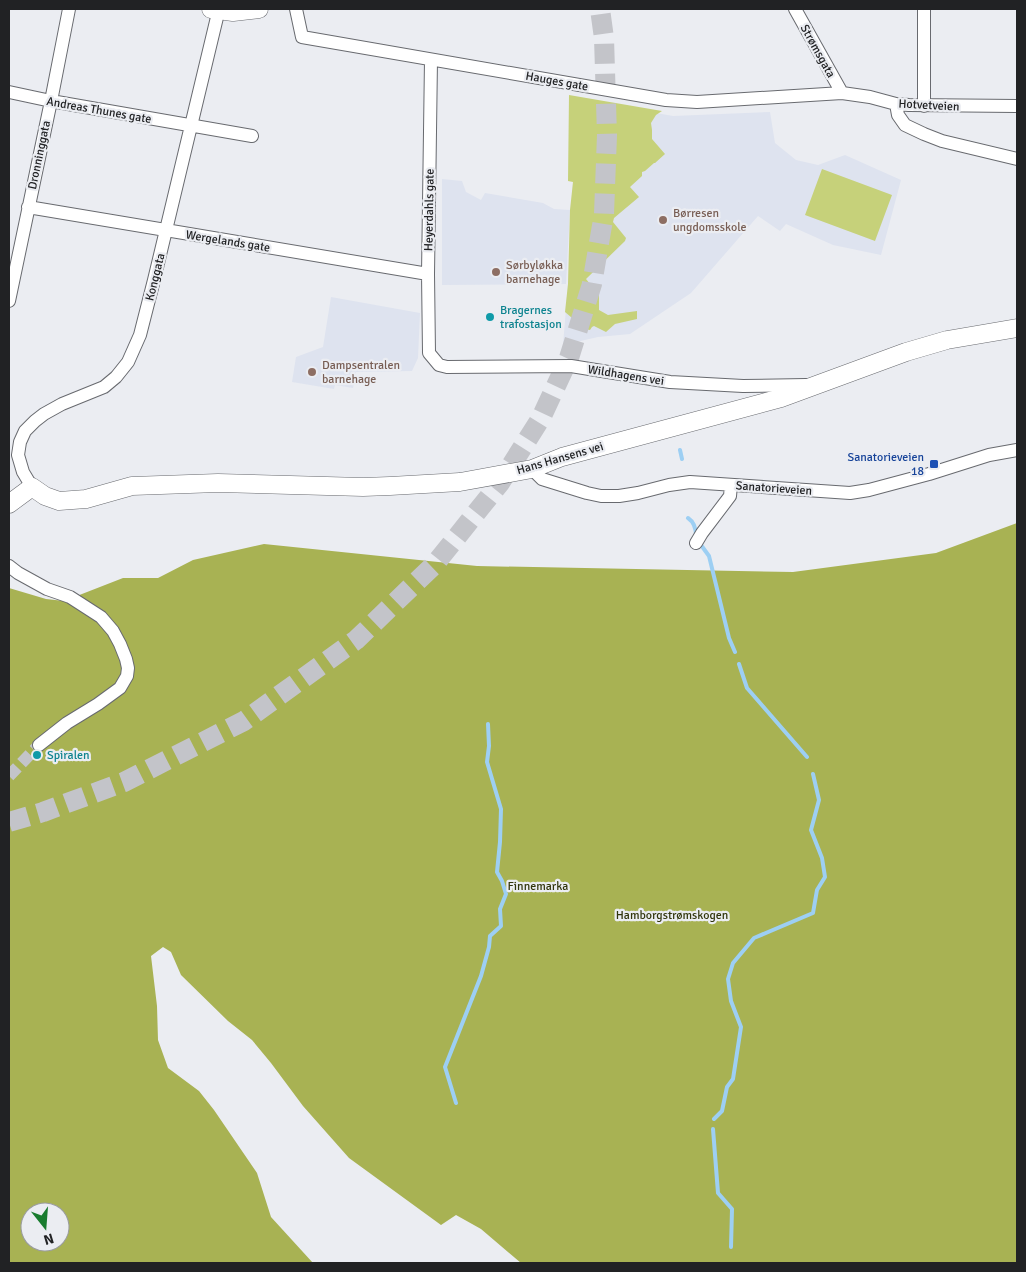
<svg xmlns="http://www.w3.org/2000/svg" width="1026" height="1272" font-family="Signika,sans-serif">
  <style>
    .built { fill: #dee3ef }
    .green { fill: #c6d17a }
    .forest { fill: #a8b253; fill-rule: evenodd }
    .lines { fill: none; stroke-linecap: round; stroke-linejoin: round }
    .stream { stroke: #9dcff3; stroke-width: 4 }
    .street-tunnel { stroke: #c3c4c9; stroke-width: 12; stroke-dasharray: 12 6; stroke-linecap: butt }
    .primary-tunnel { stroke: #c3c4c9; stroke-width: 20; stroke-dasharray: 20 10; stroke-linecap: butt }
    .street-casing { stroke: #686a6f; stroke-width: 14 }
    .secondary-casing { stroke: #686a6f; stroke-width: 19 }
    .street { stroke: #fff; stroke-width: 12 }
    .secondary { stroke: #fff; stroke-width: 18 }
    .education-dot { fill: #8d6e63; stroke: #ebedf2; stroke-width: 2 }
    .culture-dot { fill: #0f9aa8; stroke: #ebedf2; stroke-width: 2 }
    .transit-dot { fill: #1a4fb4; stroke: #ebedf2; stroke-width: 2 }
    .labels { text-anchor: middle; stroke-width: 4.5; stroke-linejoin: round; paint-order: stroke }
    .street-label { font-size: 12px; fill: #212224; stroke: #ebedf2 }
    .education-label { font-size: 12px; fill: #785e54; stroke: #ebedf2; text-anchor: start }
    .culture-label { font-size: 12px; fill: #0d838f; stroke: #ebedf2; text-anchor: start }
    .transit-label { font-size: 12px; fill: #164399; stroke: #ebedf2; text-anchor: end }
    .park-label { font-size: 12px; fill: #31350c; stroke: #ebedf2 }
  </style>
  <rect width="100%" height="100%" fill="#ebedf2"/>
  <path class="built" d="M577,99L673,116L770,112L775,143L796,160L818,165L845,155L901,180L881,255L833,245L786,224L780,231L758,216L691,293L630,334L598,337L563,345L568,284Z
    M442,179L462,181L466,192L481,200L485,193L543,203L554,209L570,210L566,284L442,285Z
    M331,297L420,313L418,358L412,371L356,372L353,388L335,385L334,389L292,382L296,357L323,347Z"/>
  <path class="green" d="M569,95L662,111L656,115L651,123L652,130V139L665,154L655,163H654L645,171L642,172V176L630,187L639,197L614,218L613,222L626,238L625,241L586,279L594,289L599,293V310L608,315L637,311V319L615,324L606,332L594,326L592,327L590,330L585,329L565,312L568,284L570,210L573,182L568,181Z
    M822,169L892,195L875,241L805,215Z"/>
  <path class="forest" d="M1017,523V1263H521L481,1229L456,1215L441,1225L349,1158L303,1106L271,1063L252,1040L228,1021L181,975L171,952L163,947L151,956L157,1006L158,1040L168,1068L199,1091L214,1110L257,1173L271,1217L313,1263H9V588L46,599L64,601L123,578H158L193,560L264,544L477,566L793,572L936,553ZM30,1212H60V1242H30Z"/>
  <g class="lines">
    <path class="stream" d="M680,450L682,459
      M688,518C694,522 696,528 696,536
      M701,545L709,556L729,638L735,652
      M739,664L747,688L807,757
      M456,1103L445,1067L481,976L489,947L490,936L501,926L500,909L506,894L502,881L497,872L500,842L501,809L487,762L489,746L488,724
      M714,1119L722,1111L727,1087L733,1079L741,1027L731,1001L728,979L733,963L754,938L813,913L817,890L825,877L822,858L811,830L819,800L813,774
      M713,1129L718,1193L732,1209L731,1247"/>
    <path class="street-tunnel" d="M9,776L39,745"/>
    <path class="primary-tunnel" d="M9,822L43,812L124,782L244,721L356,640L435,564L500,483L541,418L569,358L592,284L604,214L607,135L604,38L600,9"/>
    <defs>
      <path id="street" d="M296,9L302,37L666,100L697,102L842,93L870,97L896,104L909,105L1017,106
        M795,9L842,93
        M431,60L428,274L429,353L439,365L447,367L571,366L670,382L743,386L806,385
        M9,92L51,101L252,136
        M896,104L898,115L905,125L924,134L942,141L1017,159
        M924,106V9
        M28,207L428,274
        M9,301L51,101L69,9
        M532,469L542,479L587,493L601,496H619L638,493L669,485L690,482L850,493L869,490L929,474L989,455L1017,450
        M32,487L23,472L18,455L20,442L25,431L35,421L44,414L62,404L104,387L116,377L128,362L140,335L154,280L219,9
        M696,543L702,533L730,496L731,485
        M9,566L18,573L47,589L70,597L101,617L113,631L120,644L126,659L128,668L127,676L120,688L98,704L67,723L39,745"/>
      <path id="secondary" d="M211,9L233,12L259,9
        M9,504L32,487L45,496L59,501L86,499L132,486L218,483L363,487L390,486L460,482L532,469L562,457L781,398L906,352L947,340L1017,328"/>
    </defs>
    <use href="#street" class="street-casing"/>
    <use href="#secondary" class="secondary-casing"/>
    <use href="#street" class="street"/>
    <use href="#secondary" class="secondary"/>
  </g>
  <g class="education-dot">
    <circle cx="663" cy="220" r="5"/>
    <circle cx="496" cy="272" r="5"/>
    <circle cx="312" cy="372" r="5"/>
  </g>
  <g class="culture-dot">
    <circle cx="490" cy="317" r="5"/>
    <circle cx="37" cy="755" r="5"/>
  </g>
  <rect class="transit-dot" x="929" y="459" width="10" height="10" rx="2.5"/>
  <g class="labels">
    <g class="street-label">
      <text transform="translate(818 51) rotate(61)" y="4">Strømsgata</text>
      <text transform="translate(557 81) rotate(10)" y="4">Hauges gate</text>
      <text transform="translate(929 105) rotate(3)" y="4">Hotvetveien</text>
      <text transform="translate(99 110) rotate(10)" y="4">Andreas Thunes gate</text>
      <text transform="translate(39 155) rotate(-78)" y="4">Dronninggata</text>
      <text transform="translate(429 210) rotate(-89)" y="4">Heyerdahls gate</text>
      <text transform="translate(228 241) rotate(9)" y="4">Wergelands gate</text>
      <text transform="translate(155 277) rotate(-76)" y="4">Konggata</text>
      <text transform="translate(626 375) rotate(9)" y="4">Wildhagens vei</text>
      <text transform="translate(560 458) rotate(-16)" y="4">Hans Hansens vei</text>
      <text transform="translate(774 488) rotate(4)" y="4">Sanatorieveien</text>
    </g>
    <g class="education-label">
      <text x="673" y="217">Børresen<tspan x="673" dy="14">ungdomsskole</tspan></text>
      <text x="506" y="269">Sørbyløkka<tspan x="506" dy="14">barnehage</tspan></text>
      <text x="322" y="369">Dampsentralen<tspan x="322" dy="14">barnehage</tspan></text>
    </g>
    <g class="culture-label">
      <text x="500" y="314">Bragernes<tspan x="500" dy="14">trafostasjon</tspan></text>
      <text x="47" y="759">Spiralen</text>
    </g>
    <g class="transit-label">
      <text x="924" y="461">Sanatorieveien<tspan x="924" dy="14">18</tspan></text>
    </g>
    <g class="park-label">
      <text x="538" y="890">Finnemarka</text>
      <text x="672" y="919">Hamborgstrømskogen</text>
    </g>
  </g>
  <rect width="1026" height="1272" fill="none" stroke="#212224" stroke-width="20"/>
  <g transform="translate(45 1227) rotate(163)"><circle r="24" fill="#ebedf2" stroke="#9a9ca0"/>
  <path d="M0-4L9 19L0 12L-9 19Z" fill="#197c2f"/>
  <text y="-8" font-size="14" font-weight="bold" text-anchor="middle" fill="#212224">N</text>
  </g>
</svg>
